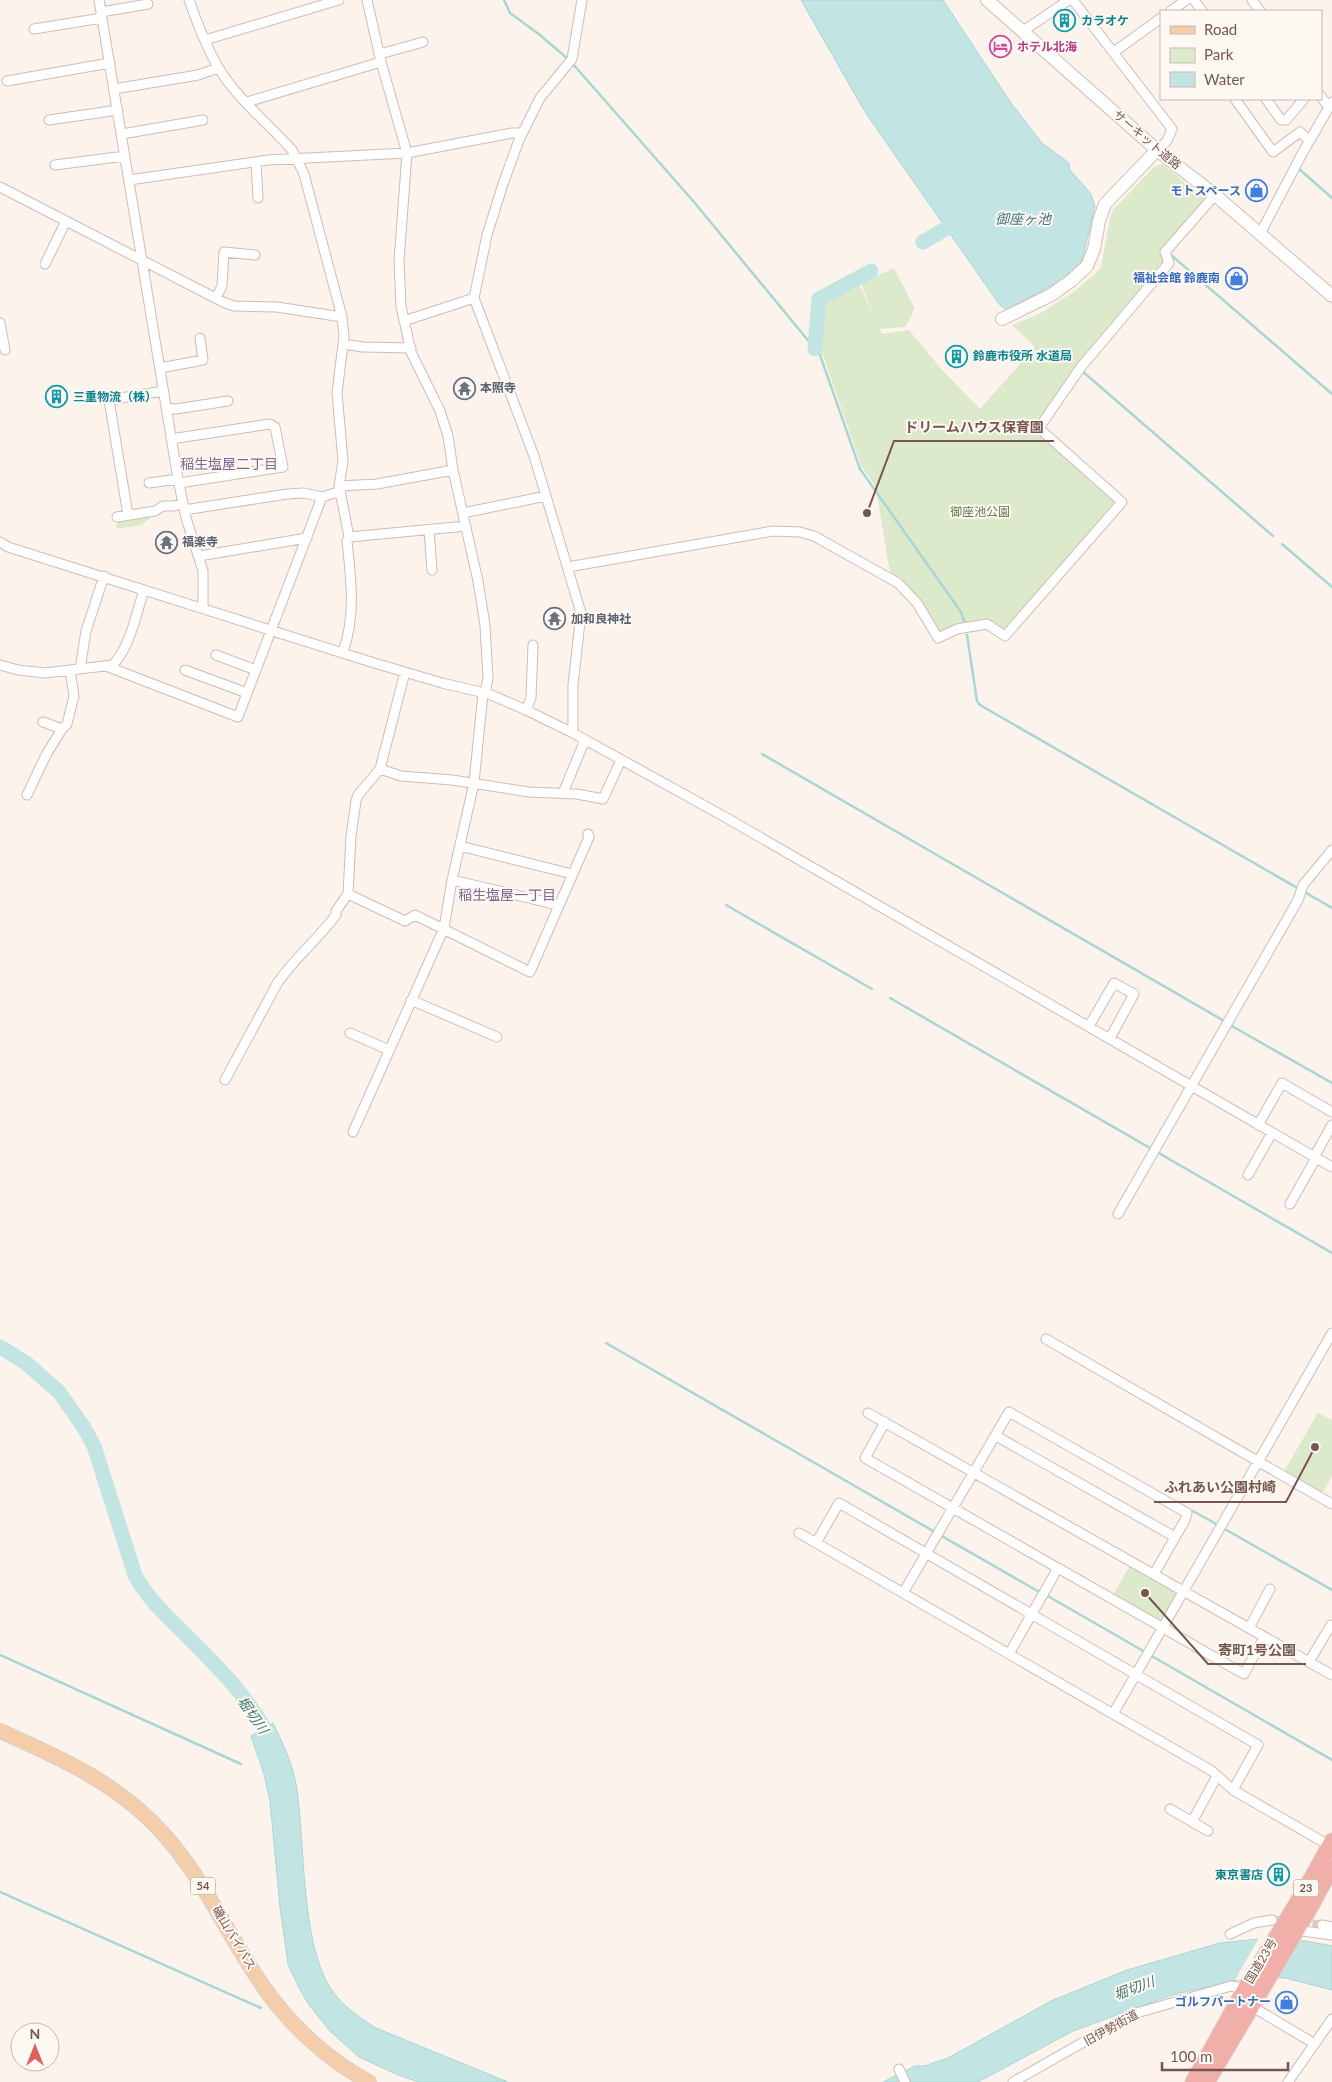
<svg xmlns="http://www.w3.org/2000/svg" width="1332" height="2082" font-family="Lato,'Noto Sans JP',sans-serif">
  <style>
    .green { fill: #dce9cb }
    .water { fill: #c2e5e4; stroke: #a9d6d5 }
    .pier { fill: #fcf3ed }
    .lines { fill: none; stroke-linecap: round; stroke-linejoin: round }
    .stream { stroke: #a9d6d5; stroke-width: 2.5 }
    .river { stroke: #c2e5e4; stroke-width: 15 }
    .street-tunnel { stroke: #daccc6; stroke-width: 9; stroke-dasharray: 9 4.5; stroke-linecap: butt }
    .street-casing { stroke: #d0bcb5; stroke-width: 11 }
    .secondary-casing { stroke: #d3bcb3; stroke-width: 14 }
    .primary-casing { stroke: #d9d0ce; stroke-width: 16 }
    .highway-casing { stroke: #d9d0ce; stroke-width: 17 }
    .street { stroke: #fff; stroke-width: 9 }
    .secondary { stroke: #fff; stroke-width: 12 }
    .primary { stroke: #f4cdab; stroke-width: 14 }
    .highway { stroke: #f0b0a9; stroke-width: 15 }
    .labels { text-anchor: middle; stroke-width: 4; stroke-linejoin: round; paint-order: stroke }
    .shield { fill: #fef8f3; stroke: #9f8781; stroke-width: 1 }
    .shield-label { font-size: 11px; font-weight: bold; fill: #765750 }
    .culture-label { font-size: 12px; font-weight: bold; fill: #0d838f; stroke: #fef8f3; text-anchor: start }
    .hotel-label { font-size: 12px; font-weight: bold; fill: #b23c85; stroke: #fef8f3; text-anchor: start }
    .street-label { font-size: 12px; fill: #765750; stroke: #fef8f3 }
    .shop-label { font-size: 12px; font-weight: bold; fill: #366cbe; stroke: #fef8f3; text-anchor: end }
    .worship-label { font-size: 12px; font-weight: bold; fill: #5b616d; stroke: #fef8f3; text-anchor: start }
    .park-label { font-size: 12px; fill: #607a49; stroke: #fef8f3 }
    .water-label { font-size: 14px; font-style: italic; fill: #457979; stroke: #fef8f3 }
    .neighbourhood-label { font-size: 14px; fill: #7c6991; stroke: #fef8f3 }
    .leader { fill: none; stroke: #765750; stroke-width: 2 }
    .callout-dot { fill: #765750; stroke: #fef8f3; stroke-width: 2 }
    .callout-label { font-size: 14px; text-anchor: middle; font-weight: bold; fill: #765750; stroke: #fef8f3; stroke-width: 4; stroke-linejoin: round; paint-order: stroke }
  </style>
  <rect width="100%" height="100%" fill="#fcf3ed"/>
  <path class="green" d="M1163,164L1206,200L1162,251L1164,264L1037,423L1115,499V505L1006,632C1002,629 997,624 993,622C980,616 953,626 941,632L938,630L909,587L890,573L876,488L861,465L824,358L817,347L820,343L818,336L822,300L858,282L873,314L861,283L894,268L915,309L905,327L880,329L882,334L909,330L943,371L980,409L1035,347L1012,325L1039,314L1075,291L1101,268L1110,218L1113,210L1155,166Z
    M149,516L150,518L142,525L117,529L116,521Z
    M1318,1413L1332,1420V1476L1321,1496L1283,1473Z
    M1130,1565L1175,1591L1176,1597L1164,1620L1158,1622L1113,1595Z"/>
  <path class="water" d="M801,0H943L1011,103L1042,143L1069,163L1070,170L1091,194L1095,206L1082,261L1062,280L1006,310L999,304L865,112Z
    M273,1723C282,1742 292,1762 296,1784C306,1841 299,1954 337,1997C348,2010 362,2019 376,2028L508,2082H419L398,2075L359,2057L330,2031L309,2005L298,1986L288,1964L280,1907L270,1801L264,1774L251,1736Z
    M1258,1939L1306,1941L1332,1946V1990L1285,1978L1261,1977L1232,1981L1172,1995L1073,2031L978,2082H883L915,2066H924L948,2058L1051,2001L1127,1970L1220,1943Z"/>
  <path class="pier" d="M1260,1936L1298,1938L1251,1980H1235Z"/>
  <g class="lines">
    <path class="stream" d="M504,0L510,13L540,35L568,59
      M572,63L694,202L820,355L860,469L961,612L965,623
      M1298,168L1332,198
      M1171,255L1332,394
      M1082,371L1273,536
      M1282,544L1332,587
      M967,635L977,701L980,705L1332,908
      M762,754L1226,1022
      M726,905L872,989
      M890,998L1332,1253
      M1230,1025L1332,1083
      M606,1343L1041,1593
      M1193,1511L1218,1525
      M1223,1528L1332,1590
      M1046,1595L1145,1652
      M0,1655L241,1764
      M1150,1655L1332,1760
      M0,1892L261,2008"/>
    <path class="river" d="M923,242L947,228
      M815,349L819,299L871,271
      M0,1347L26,1363L59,1392L83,1426L94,1446L135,1575C147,1598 166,1615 184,1633C217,1666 255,1703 274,1747"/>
    <path class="street-tunnel" d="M1272,1920L1322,1925"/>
    <defs>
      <path id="street" d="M99,0L178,479L186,518L203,571V608
        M189,0C197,23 206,46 218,67C237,99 268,123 292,150L304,174L342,317L344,336L337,393L343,461L339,486L349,537L347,541C351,580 356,615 343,652
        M367,0L381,62L407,153L399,261L401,306L411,352L440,411L448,436L453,470L478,581L485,625L488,678L485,693
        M1073,0L1172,129L1167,141L1157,150
        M1194,0L1202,11
        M1252,0L1260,11
        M1171,11L1186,0
        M101,12L148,4
        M34,29L102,18
        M1023,31L1069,0
        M205,40L339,0
        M1114,52L1161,18
        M380,54L423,42
        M7,81L110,63
        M114,89L198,75L218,68
        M1321,96L1328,107
        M1235,99L1273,152L1300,132L1309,140
        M1266,99L1281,120H1286L1304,99
        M247,102L381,62
        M49,120L118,110
        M122,134L203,120
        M256,162L258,198
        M55,165L125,156
        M129,180L268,160L407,153L512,133H522
        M0,187L225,303L234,306L277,307L342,317
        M1260,234L1303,152L1332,102
        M45,264L66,221
        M216,298L222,286L224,252L255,255
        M404,321L474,298
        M0,323L5,350
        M343,344L363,347L411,348
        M160,368L203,360L200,338
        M166,408L176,409L228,401
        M171,439L270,424L275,427L283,467L179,483
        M149,483L178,479
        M339,486L377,484L453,470
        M184,510L287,494L304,493L322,497L341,491
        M463,513L546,496
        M128,515L109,400L163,391
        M117,517L155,511L163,506H174L183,503
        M429,530L432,570
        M349,537L466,526
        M0,542L8,547L371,662L442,683L489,694L526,710L573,733L725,817L1332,1167
        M199,556L307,538
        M568,567L773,531L800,532L814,536L898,583L917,603L938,638L957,629L987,624L1005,636L1122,502L1041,430V425L1081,367L1169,263L1165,252L1215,195
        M216,655L256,670
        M0,665L18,670L45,673L113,665C131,645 136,614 144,590
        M106,666L238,717L322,497
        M80,669L86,631L104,576
        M185,670L247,693
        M526,710L531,698L533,645
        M43,722L62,729
        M573,733V685L581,613L534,456L474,298L487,235L503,184L519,140L540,98L572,59L582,0
        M380,769L401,776L452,780L529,792L577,794L603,799L621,760
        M563,793L585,740
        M27,795L46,755L62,729L67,724L74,696L70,670
        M460,846L572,874
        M452,880L558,905
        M348,894L405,921L415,915L530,972L589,837L588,834
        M411,1000L497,1037
        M1089,1026L1114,983L1134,994L1110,1038
        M350,1033L389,1050
        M225,1080L278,982C295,958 318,939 336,915V911L348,894L351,836L356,801L358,795L380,769L405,672
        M1258,1125L1282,1083L1332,1112
        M353,1132L444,928L452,880L474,783L483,693
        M1314,1157L1332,1125
        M1248,1175L1272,1133
        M1290,1204L1316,1158
        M1118,1214L1298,900L1303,885L1332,850
        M1046,1339L1332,1504
        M868,1413L1332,1675
        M885,1422L865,1458L1244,1674L1264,1637
        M996,1436L1175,1537
        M799,1533L1212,1771L1233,1790L1332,1847
        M816,1543L839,1503L1258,1745L1233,1790
        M903,1593L1009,1412L1187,1513L1185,1520L1154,1574
        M1249,1628L1270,1589
        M1009,1654L1058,1568
        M1309,1662L1331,1625
        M1113,1714L1332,1333
        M1170,1809L1208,1831
        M1192,1822L1217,1776
        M1322,1925L1332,1927
        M1296,1930L1332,1935
        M1230,1934L1254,1923L1272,1920
        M1251,2006L1315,2044
        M899,2069L905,2082
        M1013,2082L1133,2014L1231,1986L1245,1989
        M1288,2082L1332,2019"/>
      <path id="secondary" d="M987,0L1157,150L1215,195L1332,296
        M1002,319L1051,295L1072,280L1087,266L1094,249L1099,221L1105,204L1157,150"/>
      <path id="primary" d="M0,1731C61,1758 122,1785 167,1838C208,1885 231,1943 268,1993C294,2029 330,2061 369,2082"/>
      <path id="highway" d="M1193,2082L1245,1989L1306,1888L1332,1841
        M1207,2082L1310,1908L1332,1867"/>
    </defs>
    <use href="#street" class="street-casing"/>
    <use href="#secondary" class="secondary-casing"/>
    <use href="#primary" class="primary-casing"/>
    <use href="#highway" class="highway-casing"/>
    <use href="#street" class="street"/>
    <use href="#secondary" class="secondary"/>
    <use href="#primary" class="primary"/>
    <use href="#highway" class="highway"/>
  </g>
  <defs>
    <symbol id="building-ring" viewBox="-11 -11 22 22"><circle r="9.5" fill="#fef8f3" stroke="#0f9aa8" stroke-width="1.5"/><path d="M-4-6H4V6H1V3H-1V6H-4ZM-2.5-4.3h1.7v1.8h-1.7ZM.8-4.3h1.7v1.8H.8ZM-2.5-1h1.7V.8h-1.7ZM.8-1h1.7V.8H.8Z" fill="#0f9aa8"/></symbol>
    <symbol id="hotel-ring" viewBox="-11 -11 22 22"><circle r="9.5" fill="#fef8f3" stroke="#d1479c" stroke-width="1.5"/><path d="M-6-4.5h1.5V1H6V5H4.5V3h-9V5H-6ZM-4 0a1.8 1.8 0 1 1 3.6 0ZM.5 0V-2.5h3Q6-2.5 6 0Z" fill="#d1479c"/></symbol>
    <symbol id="shop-ring" viewBox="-11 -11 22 22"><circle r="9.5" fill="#fef8f3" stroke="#3f7fe0" stroke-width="1.5"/><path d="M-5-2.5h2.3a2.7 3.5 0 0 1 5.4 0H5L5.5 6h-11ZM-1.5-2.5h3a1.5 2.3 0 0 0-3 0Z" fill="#3f7fe0"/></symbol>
    <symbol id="temple-ring" viewBox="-11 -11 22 22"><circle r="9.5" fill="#fef8f3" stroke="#6b7280" stroke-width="1.5"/><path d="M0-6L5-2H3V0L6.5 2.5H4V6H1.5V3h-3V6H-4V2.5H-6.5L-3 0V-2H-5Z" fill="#6b7280"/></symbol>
  </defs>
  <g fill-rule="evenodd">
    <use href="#building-ring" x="1052" y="8" width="25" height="25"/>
    <use href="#hotel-ring" x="988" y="34" width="25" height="25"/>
    <use href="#shop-ring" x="1244" y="178" width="25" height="25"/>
    <use href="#shop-ring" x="1224" y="266" width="25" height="25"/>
    <use href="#building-ring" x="944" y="344" width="25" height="25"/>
    <use href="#temple-ring" x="452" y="376" width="25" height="25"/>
    <use href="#building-ring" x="44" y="384" width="25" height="25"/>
    <use href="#temple-ring" x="154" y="530" width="25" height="25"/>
    <use href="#temple-ring" x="542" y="606" width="25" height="25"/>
    <use href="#building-ring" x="1266" y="1862" width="25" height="25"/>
    <use href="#shop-ring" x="1274" y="1990" width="25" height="25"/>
  </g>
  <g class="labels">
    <g class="shield">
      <rect x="190.5" y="1877.5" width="25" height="17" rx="4"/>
      <rect x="1293.5" y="1879.5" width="25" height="17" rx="4"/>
    </g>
    <g class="shield-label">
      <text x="203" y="1890">54</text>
      <text x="1306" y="1892">23</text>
    </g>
    <g class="culture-label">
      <text x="1081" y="25">カラオケ</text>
      <text x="973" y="360">鈴鹿市役所 水道局</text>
      <text x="73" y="401">三重物流（株）</text>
      <text x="1263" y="1879" text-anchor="end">東京書店</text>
    </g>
    <g class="hotel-label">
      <text x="1017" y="51">ホテル北海</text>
    </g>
    <g class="street-label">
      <text transform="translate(1147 140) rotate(40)" y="4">サーキット道路</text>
      <text transform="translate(234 1938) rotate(59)" y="4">磯山バイパス</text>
      <text transform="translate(1261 1961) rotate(-59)" y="4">国道23号</text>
      <text transform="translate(1111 2028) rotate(-29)" y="4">旧伊勢街道</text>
    </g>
    <g class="shop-label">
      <text x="1241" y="195">モトスペース</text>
      <text x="1220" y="282">福祉会館 鈴鹿南</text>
      <text x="1271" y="2006">ゴルフパートナー</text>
    </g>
    <g class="worship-label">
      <text x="480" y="392">本照寺</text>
      <text x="182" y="546">福楽寺</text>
      <text x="571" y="623">加和良神社</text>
    </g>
    <g class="park-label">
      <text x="980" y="516">御座池公園</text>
    </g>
    <g class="water-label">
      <text x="1023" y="224">御座ヶ池</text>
      <text transform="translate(253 1715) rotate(55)" y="5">堀切川</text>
      <text transform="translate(1134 1988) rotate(-20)" y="5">堀切川</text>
    </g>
    <g class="neighbourhood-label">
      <text x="229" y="469">稲生塩屋二丁目</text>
      <text x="507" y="900">稲生塩屋一丁目</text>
    </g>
  </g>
  <path class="leader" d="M867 513L894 441H1054M1315 1447L1286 1502H1154M1145 1593L1208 1664H1306"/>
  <g class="callout-dot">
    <circle cx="867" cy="513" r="5"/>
    <circle cx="1315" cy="1447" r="5"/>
    <circle cx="1145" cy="1593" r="5"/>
  </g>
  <g class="callout-label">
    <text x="974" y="432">ドリームハウス保育園</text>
    <text x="1220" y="1492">ふれあい公園村崎</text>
    <text x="1257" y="1655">寄町1号公園</text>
  </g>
  <rect x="1160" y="10" width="162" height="90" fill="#fef8f3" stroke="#c8b8b2"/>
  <rect x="1170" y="26" width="25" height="8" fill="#f4cdab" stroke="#c8b8b2"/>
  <text x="1204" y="35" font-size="15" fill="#765750">Road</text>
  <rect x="1170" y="48" width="25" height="15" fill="#dce9cb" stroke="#c8b8b2"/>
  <text x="1204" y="60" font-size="15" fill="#765750">Park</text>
  <rect x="1170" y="72" width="25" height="15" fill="#c2e5e4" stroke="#c8b8b2"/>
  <text x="1204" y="85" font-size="15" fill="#765750">Water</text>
  <g transform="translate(35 2047)"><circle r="24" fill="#fef8f3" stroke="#c8b8b2"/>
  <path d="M0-4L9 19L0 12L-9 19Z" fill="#db635d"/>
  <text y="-8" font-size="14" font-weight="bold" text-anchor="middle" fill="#765750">N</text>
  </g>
  <path d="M1162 2062v8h126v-8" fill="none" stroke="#765750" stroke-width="2.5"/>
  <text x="1170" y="2062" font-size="15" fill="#765750" stroke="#fef8f3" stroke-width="4" paint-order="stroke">100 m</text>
</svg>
